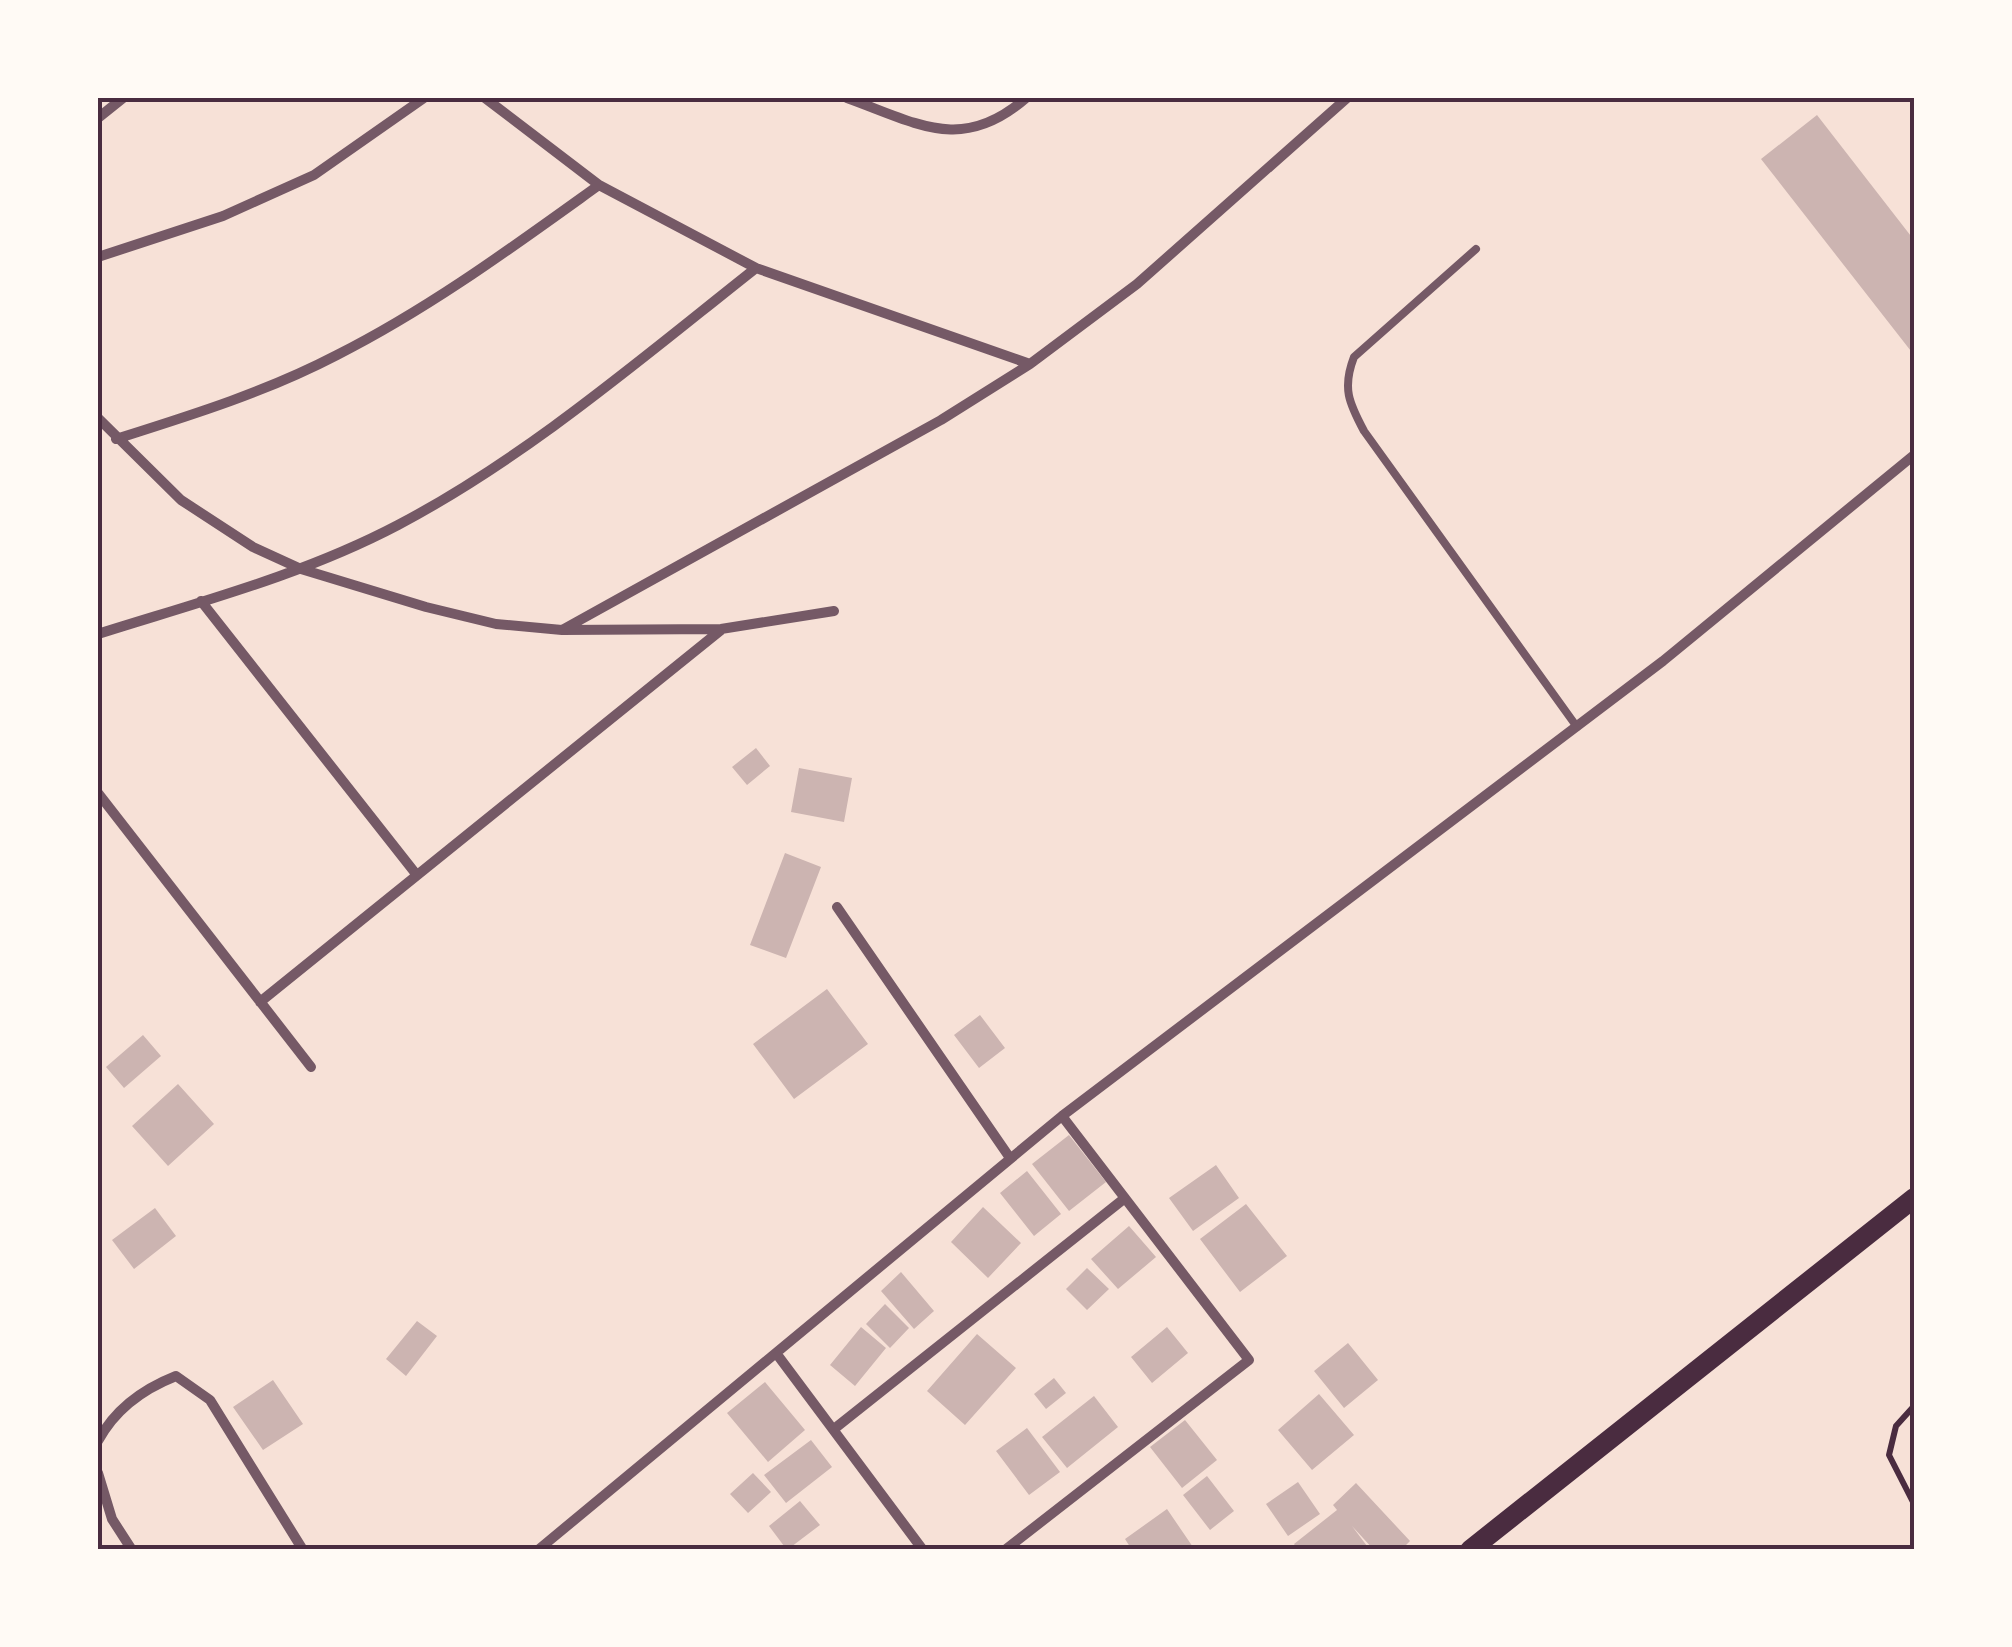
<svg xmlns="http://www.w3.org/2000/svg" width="2012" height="1647" font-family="Montserrat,sans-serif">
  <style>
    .building { fill: #ccb4b1 }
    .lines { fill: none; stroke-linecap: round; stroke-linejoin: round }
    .path { stroke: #4a2c40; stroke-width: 6 }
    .service { stroke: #755966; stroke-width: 8 }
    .minor { stroke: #755966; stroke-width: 10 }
    .secondary { stroke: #4a2c40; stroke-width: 20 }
    .neatline { fill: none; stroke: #4a2c40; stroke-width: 4 }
  </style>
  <rect width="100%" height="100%" fill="#f7e1d7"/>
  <path class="building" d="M1817,115L1914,240V355L1761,159Z
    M756,748L770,766L747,785L732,767Z
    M799,768L852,778L844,822L791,812Z
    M785,853L821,867L786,958L750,945Z
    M827,989L868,1044L794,1099L753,1044Z
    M980,1015L1005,1048L979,1068L954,1035Z
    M143,1035L161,1056L124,1088L106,1067Z
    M178,1084L214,1124L168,1166L132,1126Z
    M1069,1135L1106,1182L1069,1211L1032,1164Z
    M1216,1165L1239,1198L1193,1231L1169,1198Z
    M1027,1171L1061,1214L1034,1236L1000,1193Z
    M1246,1204L1287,1256L1240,1292L1200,1239Z
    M983,1207L1021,1243L988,1278L951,1242Z
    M155,1208L176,1236L134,1269L112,1240Z
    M1129,1226L1156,1257L1118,1289L1091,1259Z
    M1087,1268L1109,1289L1087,1310L1066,1289Z
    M901,1272L934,1311L914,1329L881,1291Z
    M885,1304L909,1328L890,1348L866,1324Z
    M417,1321L437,1336L406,1376L386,1359Z
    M861,1327L886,1348L855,1386L830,1365Z
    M1167,1327L1188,1353L1152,1383L1131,1357Z
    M977,1334L1016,1368L965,1425L927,1391Z
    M1348,1343L1378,1380L1344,1408L1314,1371Z
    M1054,1378L1066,1393L1046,1409L1034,1394Z
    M273,1380L303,1424L263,1450L233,1407Z
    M765,1382L805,1430L768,1462L727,1413Z
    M1319,1394L1354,1435L1312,1470L1278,1430Z
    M1094,1396L1118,1427L1067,1468L1042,1437Z
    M1185,1420L1217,1460L1182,1488L1150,1447Z
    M1027,1428L1060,1472L1029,1495L996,1451Z
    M811,1440L832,1467L786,1503L764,1475Z
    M753,1473L771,1492L748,1513L730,1494Z
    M1207,1476L1234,1511L1210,1530L1183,1495Z
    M1298,1482L1320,1514L1288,1536L1266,1504Z
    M1356,1483L1410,1541L1401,1550H1374L1352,1526L1370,1550H1298L1294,1544L1337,1510L1333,1505Z
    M800,1501L820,1525L787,1550L769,1526Z
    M1167,1509L1195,1550H1132L1125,1539Z"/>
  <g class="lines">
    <path class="path" d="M1914,1406L1896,1426L1889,1455L1914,1504"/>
    <path class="service" d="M1476,249L1354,357C1342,388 1349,403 1364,431L1577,727"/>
    <path class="minor" d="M485,98L599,185L756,268L1030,364
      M847,98C917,123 962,154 1026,98
      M98,118L123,98
      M98,257L223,216L314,175L424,98
      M98,418L181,500L253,547L301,569L426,607L496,624L562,630L721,629L834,611
      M116,439C192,415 266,392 337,355C430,308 514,246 599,185
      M201,601L416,874
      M562,630L941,420L1030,364L1137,284L1347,98
      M98,634C199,602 303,575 398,525C527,457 642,358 756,268
      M98,793L311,1067
      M837,907L1010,1158
      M260,1002L721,630
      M776,1353L923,1550
      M834,1429L1125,1198
      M98,1441C115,1409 143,1389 176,1376L210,1400L303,1550
      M98,1473L112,1519L132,1550
      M538,1550L1062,1116L1663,661L1914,455
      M1005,1550L1249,1360L1062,1116"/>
    <path class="secondary" d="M1470,1550L1914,1198"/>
  </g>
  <rect width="2012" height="1647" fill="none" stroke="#fffaf5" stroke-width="200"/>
  <rect x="100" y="100" width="1812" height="1447" class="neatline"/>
</svg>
